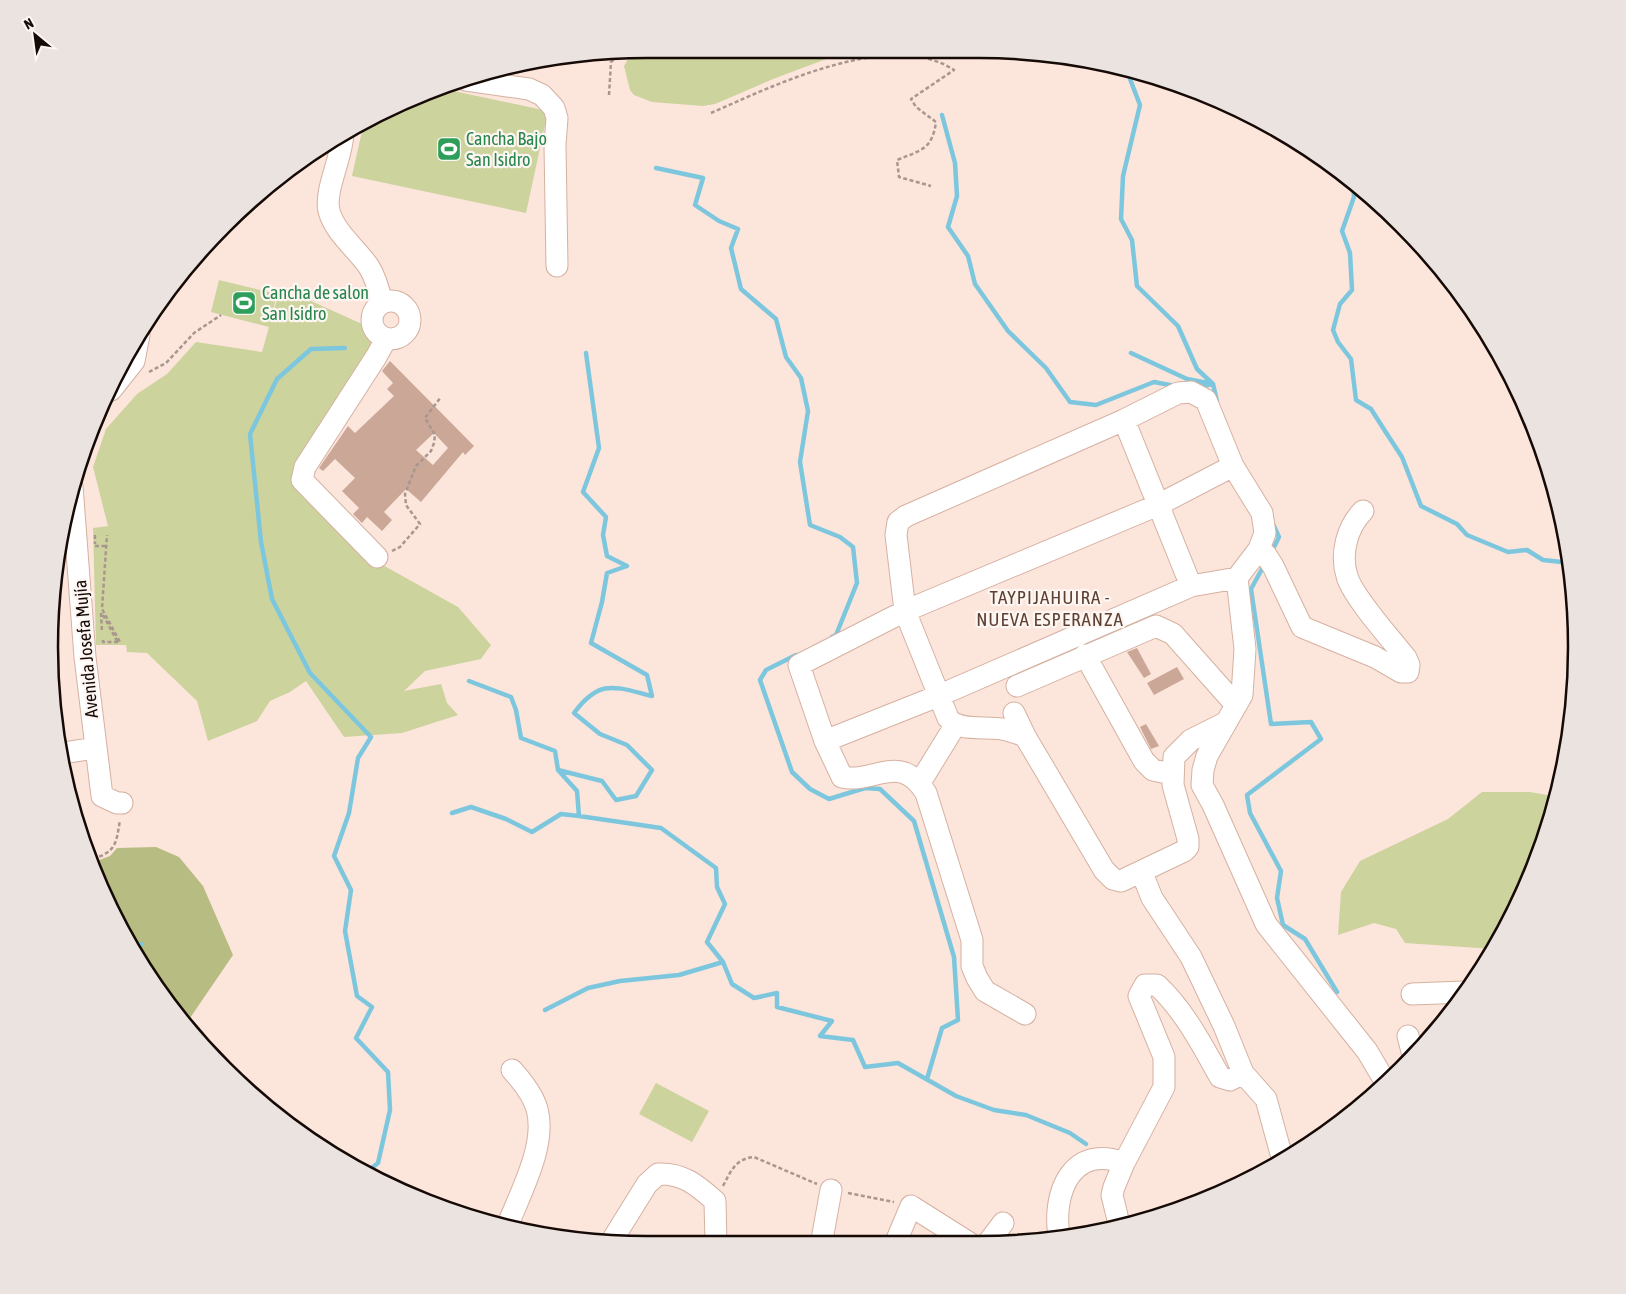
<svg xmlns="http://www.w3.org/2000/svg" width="1626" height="1294" font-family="'Asap Condensed',sans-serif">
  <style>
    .green { fill: #cdd39d }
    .forest { fill: #b7bd82 }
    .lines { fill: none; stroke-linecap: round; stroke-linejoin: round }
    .stream { stroke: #7dc7de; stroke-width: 4.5 }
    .building { fill: #cba797; fill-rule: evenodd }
    .minor-casing { stroke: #d5b1a1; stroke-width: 23 }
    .path { stroke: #a9968e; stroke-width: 2.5; stroke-dasharray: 4 2.5; stroke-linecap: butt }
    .minor { stroke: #fff; stroke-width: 21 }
    .labels { text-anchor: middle; stroke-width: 4.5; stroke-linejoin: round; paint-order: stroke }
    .leisure-label { font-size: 18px; fill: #27864d; stroke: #fdf6f2; text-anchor: start }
    .street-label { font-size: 18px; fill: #160a06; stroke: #fdf6f2 }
    .neighbourhood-label { font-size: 19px; letter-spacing: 1px; fill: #5f4133; stroke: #fdf6f2 }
    .rim { fill: none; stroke: #160a06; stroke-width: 2.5 }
  </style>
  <rect width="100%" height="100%" fill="#fce5db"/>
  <path class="green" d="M647,49H853L773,79L715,104L703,106L652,102L634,95L630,90L624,66L633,51Z
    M444,89L548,111L526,213L352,176L364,122Z
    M219,280L277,294L270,322L279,293L300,296L362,324L376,342L295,482L305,499L354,549L458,607L491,645L481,659L425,671L404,691L441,684L447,703L458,715L402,733L344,737L306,681L290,692L270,701L257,721L208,741L197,701L147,653L127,652L126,645H96L93,528L108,526L93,467L106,429L137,394L167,374L196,342L262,352L269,327L211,312Z
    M1482,792H1530L1558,797L1515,912L1493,949L1405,943L1396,929L1374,923L1338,935L1341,892L1360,861L1448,819Z
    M656,1083L709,1111L692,1142L639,1114Z"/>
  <path class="forest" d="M156,847L179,857L203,886L233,955L190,1018L196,1040L129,946L94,862L110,856L117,848Z"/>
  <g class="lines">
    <path class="stream" d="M1130,72V79L1140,105L1123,176L1121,219L1132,240L1137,286L1178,326L1197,369L1213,384
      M942,115L955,163L957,196L948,227L968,256L975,284L1008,331L1046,368L1070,402L1096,405L1154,382L1175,386
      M656,168L703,178L695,205L719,221L738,229L731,248L741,289L776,319L786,357L801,378L808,411L800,462L810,525L840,537L853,547L857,583L836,635L832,637
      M1353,182L1354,197L1342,231L1350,253L1352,290L1340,304L1333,330L1338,342L1351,359L1356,400L1371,409L1385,431L1402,457L1421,506L1457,524L1467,535L1508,552L1527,550L1543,560L1571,563
      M345,348L311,349L277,379L250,434L261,542L272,599L310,673L371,737L358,758L349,813L334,856L351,890L345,931L357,996L372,1007L356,1038L388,1072L390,1110L378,1163L368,1171
      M1131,353L1187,379L1213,384L1217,401
      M1197,387L1213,384
      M1273,524L1279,537L1274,547
      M1262,569L1251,589L1271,724L1311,722L1321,739L1247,795L1250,813L1281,871L1277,898L1283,925L1305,939L1337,992
      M796,655L766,670L760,680L792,772L810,789L829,799L865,788L880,789L914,821L954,957L958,1020L942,1028L927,1079
      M469,681L511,697L516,710L521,738L555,751L558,770L577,791L579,816L661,828L716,868L717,887L725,904L707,942L723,962L732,984L754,998L777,993V1007L832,1021L820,1036L853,1040L865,1067L898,1063L956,1096L994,1110L1026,1115L1070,1133L1086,1144
      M558,770L602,781L616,800L636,796L652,770L627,745L600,734L574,713C600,678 615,687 652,696L647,675L591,643L602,602L607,573L627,566L607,556L603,535L606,517L583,492L599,448L586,353
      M452,813L471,807L506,819L532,832L561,814L579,816
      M136,956L141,944
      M545,1010L588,988L620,981L679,975L723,962"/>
  </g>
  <path class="building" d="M390,361L474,446L465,455L463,452L421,502L406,489L384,512L392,520L382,531L367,517L362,523L353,514L359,508L342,491L355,478L335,459L323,471L319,468L348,426L355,433L394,396L387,389L393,383L382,371ZM434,433L448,448L433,465L416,450Z
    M1137,648L1151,674L1144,678L1127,652Z
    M1177,667L1184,679L1154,695L1147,683Z
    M1146,724L1159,746L1151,749L1140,727Z"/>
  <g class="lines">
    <defs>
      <path id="minor" d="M466,80L529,89L542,95L554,108L557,118L555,145L557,266
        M343,132C343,156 324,190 329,211C335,233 357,249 369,267C376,278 379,290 382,303
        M372 320a19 19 0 1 1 38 0a19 19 0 1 1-38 0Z
        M111,390L134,361L139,335
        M1124,420L1191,586
        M72,486L85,657L102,796L117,803H122
        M1259,549L1266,555L1273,566L1302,627L1375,657L1401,672H1408L1409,665L1406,658C1392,640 1352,596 1347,576C1340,554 1347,527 1363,511
        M377,557L302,480L305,467L376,357L386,339
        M1085,655L1144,761L1153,770L1172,774
        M1017,686L1156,626L1173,634L1236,705
        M1014,713L1025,736L1104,870L1113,879L1121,881L1184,851L1188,847V839L1173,785L1174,757L1191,740L1225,723
        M1025,736C1017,733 1009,730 1002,729C986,726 958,732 948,718L905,611L896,535L898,522L906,516L1124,420L1178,393L1191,392L1206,400L1233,466L1262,513L1265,533L1259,549L1237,578L1245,649L1242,695L1207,756L1203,770L1202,785L1213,805L1266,924L1367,1051L1386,1083
        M825,741L938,696L1191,586L1237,578
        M63,753L95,748
        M919,782L924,776L956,724
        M1142,873L1152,898L1191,957L1224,1026L1243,1073L1266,1099L1283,1161
        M1412,994L1465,992
        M1025,1014L985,991L977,978L972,966V940L926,793C900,751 875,784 842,777L825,741L799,665L905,611L1158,505L1233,466
        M1408,1036L1413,1055
        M1119,1224L1112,1195L1114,1187L1124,1163L1164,1087V1057L1139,996L1145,985H1157C1184,1010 1202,1045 1220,1077L1230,1080L1243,1073
        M507,1227C520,1193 547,1145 537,1109C533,1095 522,1081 512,1070
        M1059,1236C1052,1193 1072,1143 1124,1163
        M611,1242L647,1184L658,1174C683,1173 697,1185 715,1201L716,1245
        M895,1244L911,1206L971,1244
        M987,1244L1003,1223
        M821,1245L831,1190"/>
    </defs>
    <use href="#minor" class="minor-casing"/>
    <path class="path" d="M609,95L611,62L621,52
      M711,113C773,86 891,28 954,70L911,99L916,107L936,122C932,150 921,150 897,160L899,177L931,186
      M149,372L166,363L194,333L221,315
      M95,535V544
      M95,546H107
      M392,551L400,547L420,524L406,505L405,494L416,466L431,451L434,443L435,435L425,418L441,397
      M101,613L102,632
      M103,615L117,641
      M103,640V642H120L102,609L107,535
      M93,859C117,851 116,843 120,820
      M723,1186C731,1171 735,1159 754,1157L817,1184
      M848,1193L894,1202"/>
    <use href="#minor" class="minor"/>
  </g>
  <defs>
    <symbol id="stadium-square" viewBox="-11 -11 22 22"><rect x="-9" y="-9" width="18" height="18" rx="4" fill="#2e9e5b" stroke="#fdf6f2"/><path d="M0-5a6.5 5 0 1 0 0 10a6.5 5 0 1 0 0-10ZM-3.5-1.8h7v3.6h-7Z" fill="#fff"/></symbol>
  </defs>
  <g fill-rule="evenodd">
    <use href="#stadium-square" x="435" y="135" width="28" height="28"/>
    <use href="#stadium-square" x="230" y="289" width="28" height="28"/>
  </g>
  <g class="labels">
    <g class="leisure-label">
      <text x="466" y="145">Cancha Bajo<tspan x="466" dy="21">San Isidro</tspan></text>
      <text x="262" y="299">Cancha de salon<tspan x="262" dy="21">San Isidro</tspan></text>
    </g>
    <g class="street-label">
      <text transform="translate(86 649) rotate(-95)" y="6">Avenida Josefa Mujía</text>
    </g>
    <g class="neighbourhood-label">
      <text x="1050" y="604">TAYPIJAHUIRA -<tspan x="1050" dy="22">NUEVA ESPERANZA</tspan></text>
    </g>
  </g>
  <path d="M0 0H1626V1294H0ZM647 58H979A589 589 0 0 1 1568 647V647A589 589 0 0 1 979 1236H647A589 589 0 0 1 58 647V647A589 589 0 0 1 647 58Z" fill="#ebe3df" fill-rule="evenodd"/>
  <path class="rim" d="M647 58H979A589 589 0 0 1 1568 647V647A589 589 0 0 1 979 1236H647A589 589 0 0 1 58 647V647A589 589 0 0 1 647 58Z"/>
  <g transform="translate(35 35) rotate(331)" stroke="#fdf6f2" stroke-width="4" paint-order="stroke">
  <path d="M0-4L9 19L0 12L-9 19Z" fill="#160a06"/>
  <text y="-8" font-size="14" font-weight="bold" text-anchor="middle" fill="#160a06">N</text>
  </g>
</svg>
